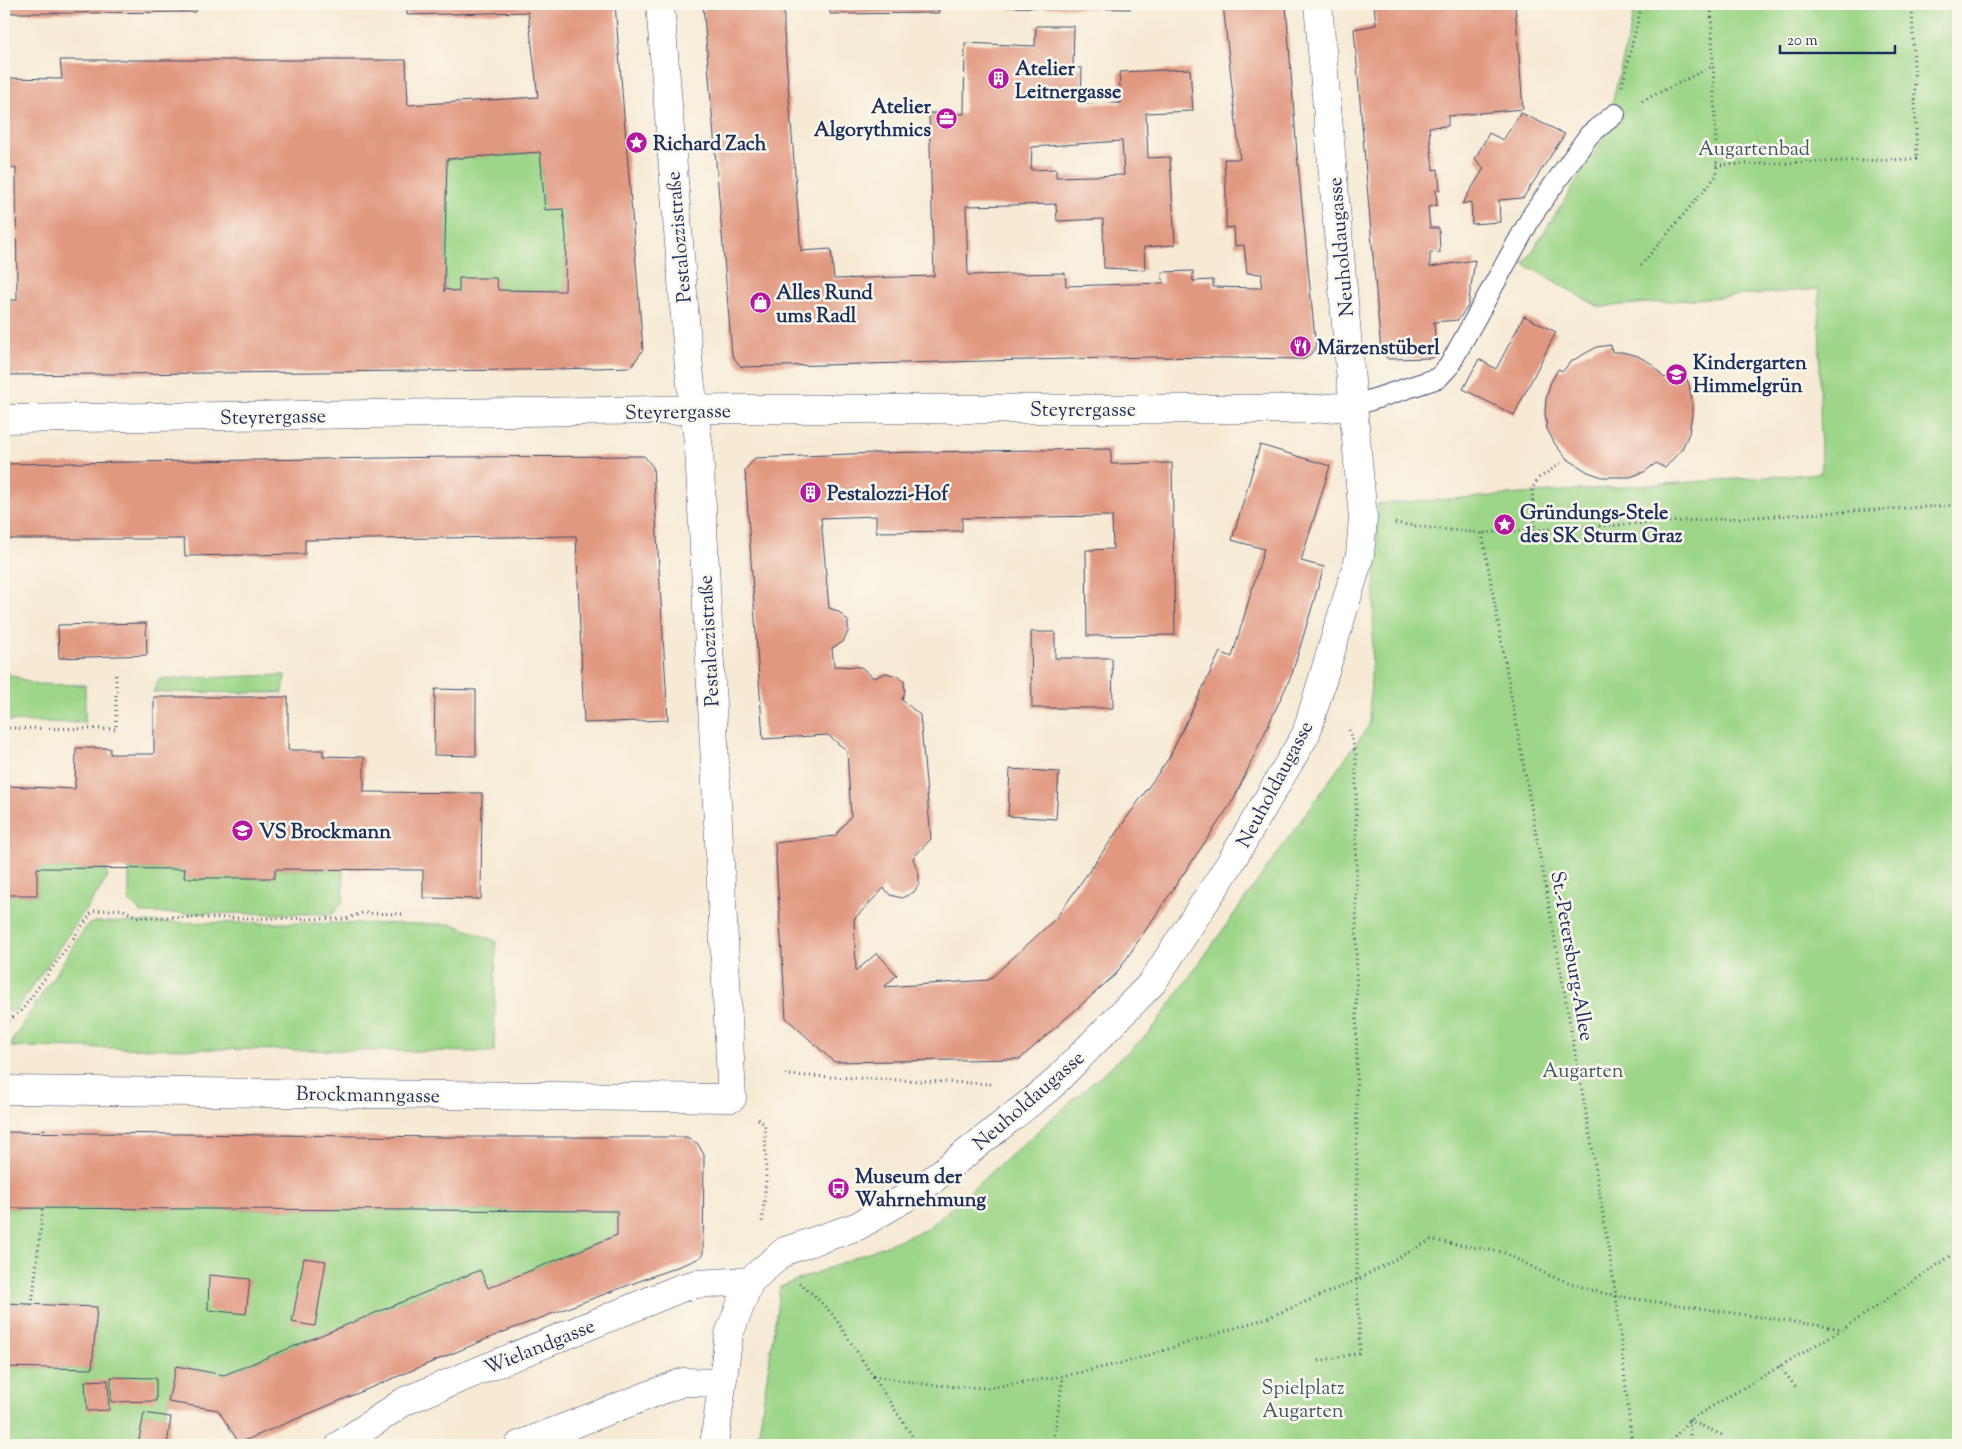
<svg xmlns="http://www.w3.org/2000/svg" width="1962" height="1449" font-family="'Sorts Mill Goudy',serif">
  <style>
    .green { fill: #9dd688; stroke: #5c8273 }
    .building { fill: #e19880; fill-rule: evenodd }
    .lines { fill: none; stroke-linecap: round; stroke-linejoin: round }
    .lane-casing { stroke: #3c4b70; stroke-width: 22 }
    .street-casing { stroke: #3c4b70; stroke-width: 29 }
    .path { stroke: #3c4b70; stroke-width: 3; stroke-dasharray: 1 4; stroke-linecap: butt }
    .lane { stroke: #fff; stroke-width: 20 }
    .street { stroke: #fff; stroke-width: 28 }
    .labels { text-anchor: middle; stroke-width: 5; stroke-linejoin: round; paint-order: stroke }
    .poi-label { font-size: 20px; font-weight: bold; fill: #1b2f5e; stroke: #fbf7ec; text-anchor: start }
    .park-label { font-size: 20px; fill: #3c5968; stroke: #fbf7ec }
    .street-label { font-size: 20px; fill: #1b2f5e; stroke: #fbf7ec }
  </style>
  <rect width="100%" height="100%" fill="#fbf7ec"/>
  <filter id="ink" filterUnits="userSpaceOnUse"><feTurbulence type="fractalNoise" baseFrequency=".02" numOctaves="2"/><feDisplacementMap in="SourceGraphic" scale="10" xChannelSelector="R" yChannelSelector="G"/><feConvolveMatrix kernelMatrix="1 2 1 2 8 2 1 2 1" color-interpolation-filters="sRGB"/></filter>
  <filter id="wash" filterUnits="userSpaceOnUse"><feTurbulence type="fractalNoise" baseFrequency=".0096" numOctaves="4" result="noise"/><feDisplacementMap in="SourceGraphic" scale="20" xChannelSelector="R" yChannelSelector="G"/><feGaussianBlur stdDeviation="1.12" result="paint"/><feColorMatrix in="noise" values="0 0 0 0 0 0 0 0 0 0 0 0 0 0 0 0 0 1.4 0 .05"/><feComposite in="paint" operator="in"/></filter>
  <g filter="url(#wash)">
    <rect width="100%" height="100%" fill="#f6ead4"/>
    <path class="green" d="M1636,4H1958V1445H757L780,1287L927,1229L1150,1032L1369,725L1378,504L1821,473L1819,289L1599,307L1524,264L1604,138Z
      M540,152L545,210L563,209L566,236L565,291L498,290L496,278L459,292L445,289L447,159Z
      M4,672L34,684L85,685V723L4,721Z
      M285,675L283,693L153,692L159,679Z
      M37,868L108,869L107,879L16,1010L9,1011L4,1007V895H37Z
      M129,869H185V878H275V869L343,870V902L333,914L141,913L129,901Z
      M95,922L452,924L496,941L494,1052L11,1047L13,1039L87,925Z
      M4,1208L617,1211V1235L488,1288L480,1270L224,1375L177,1366L165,1416L144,1413L138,1445H8L9,1395H4V1367L92,1369L97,1307L4,1303Z"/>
    <g id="blocks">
      <path class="building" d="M4,4H226V5L196,6V12L72,13H4Z
        M407,4H615L643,350L631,367L523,370L4,375V300H17L16,168L4,169V78L62,79L60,60H406L408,105L538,97L528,12L407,15ZM540,152L545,210L563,209L566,236L565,291L498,290L496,278H459V292L445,289L444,292L447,159Z
        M703,4H784V33L801,251L831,249L834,279L934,276L929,113L964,114L965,43L1035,46L1036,26H1074L1073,68H1082L1081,104L1121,103L1119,72L1190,69L1193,111L1146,113L1148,158L1170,157L1175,245L1144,247L1145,270L1104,268L1103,219L1057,221L1056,204L966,206L968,275L1065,273L1066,286L1163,283L1162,272L1193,271V281L1213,280V287L1261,288L1262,274L1247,273L1244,245L1235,246L1234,227L1226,228V192L1224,159H1240L1223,4H1286L1297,154L1316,349L1305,359L1151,357L741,367L732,355ZM1122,141L1124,175L1056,177V169L1031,170L1032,147Z
        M830,4H1131L1130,9L938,6L939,13L830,14Z
        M1374,4H1458L1459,8L1494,4H1515L1523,109L1448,116V126L1429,127L1433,170L1438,169L1440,190H1436L1437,205L1428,207L1430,228H1439L1440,253L1430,252V267L1475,260L1468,306L1458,320L1434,322L1436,353L1433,358L1388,359L1381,352L1354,29L1376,25Z
        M1521,113L1565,134L1523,198L1499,200L1500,222L1472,224L1471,202L1462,204L1484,168L1475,159L1489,133L1503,140Z
        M1524,316L1556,332L1514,415L1463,389L1479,359L1496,369Z
        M1611,345L1612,352H1622L1638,356L1652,364L1664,378L1683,371L1689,384L1692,400V415L1689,433L1682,449L1665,468L1656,463L1644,472L1630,477H1602L1588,472L1566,458L1555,444L1547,429L1545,413L1546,399L1550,384L1558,369L1563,371L1570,362L1597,347Z
        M1260,445L1330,466L1301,561L1324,567L1292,674L1234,799L1116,974L1020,1059L834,1062L786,1018L775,843L835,836L851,816L847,751L828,735L763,739L745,470L755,458L875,453L1034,450L1111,449V464L1172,463L1175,635L1087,636L1086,550L1113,549L1112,516L962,518V531L876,532V516L821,518L829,608L838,611L848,621V632L843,642L832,648L834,666L861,667L874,678L886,673L897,676L904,681L905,691L902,700L920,715L931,839L913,858L919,875V884L914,892L902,898L890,895L884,888L854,919L856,971L877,953L897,975L884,987L989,980L1056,918L1169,758L1220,652L1232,657L1264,549L1232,540Z
        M644,456L653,467L668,720L584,723L576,536L305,540V554L185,556L184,539H4V464L447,457Z
        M146,623L147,655L59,658L58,625Z
        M1031,632H1055V658H1112L1113,708H1032Z
        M435,689L476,690V756L434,755Z
        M154,697H288V750H323V756L364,757V792L482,793L481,899L423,898V870L275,869V878H184L185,869L37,868V895H4V786L75,789L76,748H110V754H154Z
        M1010,769L1059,772L1056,819L1008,816Z
        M4,1132L446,1137H687L698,1144L704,1155L703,1253L701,1257L693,1261L506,1331L239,1443L218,1410L168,1402L176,1366L224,1375L480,1270L488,1288L617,1235V1211L4,1208Z
        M304,1258L326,1261L315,1326L292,1322Z
        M209,1275L250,1279L246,1314L208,1310Z
        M4,1303L97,1307L92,1369L4,1367Z
        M111,1377L156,1378V1401L111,1402Z
        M108,1380L109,1410L87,1411L85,1381Z
        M144,1413L171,1417L167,1445H138Z"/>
    </g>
  </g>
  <g filter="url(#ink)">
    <use href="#blocks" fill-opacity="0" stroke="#3c4b70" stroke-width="1"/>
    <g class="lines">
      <defs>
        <path id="lane" d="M1353,406L1438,378L1449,366L1533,214L1589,135L1615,114"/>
        <path id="street" d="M4,419L737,409H1314L1353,406
          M4,1090L732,1098L699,449L689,369L660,4
          M340,1445L405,1401L681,1288L696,1284L750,1281
          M519,1445L683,1382L722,1383
          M714,1445L729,1334L750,1281L785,1251L858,1226L922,1188L1050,1087L1152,983L1229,865L1306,734L1360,555L1363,518L1318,4"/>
      </defs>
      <use href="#lane" class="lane-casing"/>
      <use href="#street" class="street-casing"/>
      <path class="path" d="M1622,86L1642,4
        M1642,101L1713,66
        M1716,165L1917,159L1912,4
        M1641,265L1717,175L1711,4
        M1395,523L1430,528L1482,533L1958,505
        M1535,531L1532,489L1539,478L1563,462
        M1482,533L1593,1152L1616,1296L1632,1445
        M4,728L116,729V671
        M4,1022L5,1024L4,1053
        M5,1024L22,1010L93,911L122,909L137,917L346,919L362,913L406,914
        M785,1075L993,1084
        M758,1119L765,1125L766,1180L762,1225
        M44,1129V1132
        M799,1283L814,1295L833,1315L918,1445
        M32,1305L43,1208
        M1319,1361L1360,1353L1357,1280L1356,754L1349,730
        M1779,1366L1796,1387
        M873,1376L931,1385L987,1388L1063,1376L1127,1362L1267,1318L1357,1280L1431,1240L1503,1252L1548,1275L1594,1291L1616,1296L1843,1329
        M1053,1445L1063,1376
        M1668,1445L1689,1420L1843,1329L1958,1251
        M1691,1445L1689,1420L1722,1435"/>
      <use href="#lane" class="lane"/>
      <use href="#street" class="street"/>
    </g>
  </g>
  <defs>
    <symbol id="building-disc" viewBox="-11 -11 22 22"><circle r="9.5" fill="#b5179e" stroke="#fbf7ec"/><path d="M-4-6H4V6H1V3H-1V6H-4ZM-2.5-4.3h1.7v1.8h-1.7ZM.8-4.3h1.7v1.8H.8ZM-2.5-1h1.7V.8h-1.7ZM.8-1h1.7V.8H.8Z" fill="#fff"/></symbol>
    <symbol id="office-disc" viewBox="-11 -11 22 22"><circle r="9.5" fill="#b5179e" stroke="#fbf7ec"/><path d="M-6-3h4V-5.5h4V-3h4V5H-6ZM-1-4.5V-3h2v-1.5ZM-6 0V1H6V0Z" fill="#fff"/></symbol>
    <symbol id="sight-disc" viewBox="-11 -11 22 22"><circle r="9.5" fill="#b5179e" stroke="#fbf7ec"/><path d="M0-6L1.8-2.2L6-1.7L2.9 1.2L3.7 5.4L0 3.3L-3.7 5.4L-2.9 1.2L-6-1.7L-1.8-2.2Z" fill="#fff"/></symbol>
    <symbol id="shop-disc" viewBox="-11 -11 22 22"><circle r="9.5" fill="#b5179e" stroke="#fbf7ec"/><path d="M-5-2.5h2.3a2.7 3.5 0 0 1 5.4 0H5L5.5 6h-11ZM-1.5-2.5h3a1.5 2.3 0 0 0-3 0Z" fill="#fff"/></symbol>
    <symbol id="restaurant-disc" viewBox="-11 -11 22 22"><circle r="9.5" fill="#b5179e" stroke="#fbf7ec"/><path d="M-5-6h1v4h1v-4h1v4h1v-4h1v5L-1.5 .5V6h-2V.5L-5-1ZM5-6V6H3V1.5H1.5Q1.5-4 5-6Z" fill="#fff"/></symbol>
    <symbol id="school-disc" viewBox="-11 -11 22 22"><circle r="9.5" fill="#b5179e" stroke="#fbf7ec"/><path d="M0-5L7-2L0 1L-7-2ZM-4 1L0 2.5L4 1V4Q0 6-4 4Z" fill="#fff"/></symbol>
    <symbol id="bus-disc" viewBox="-11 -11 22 22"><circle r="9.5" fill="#b5179e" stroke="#fbf7ec"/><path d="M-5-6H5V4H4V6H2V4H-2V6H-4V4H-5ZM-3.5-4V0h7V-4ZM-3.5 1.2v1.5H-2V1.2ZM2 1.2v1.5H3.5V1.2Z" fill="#fff"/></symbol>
  </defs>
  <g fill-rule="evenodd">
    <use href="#building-disc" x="986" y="66" width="25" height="25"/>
    <use href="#office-disc" x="934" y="106" width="25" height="25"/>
    <use href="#sight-disc" x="624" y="130" width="25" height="25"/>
    <use href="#shop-disc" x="748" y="290" width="25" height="25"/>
    <use href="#restaurant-disc" x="1288" y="334" width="25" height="25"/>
    <use href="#school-disc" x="1664" y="362" width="25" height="25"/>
    <use href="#building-disc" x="798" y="480" width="25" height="25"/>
    <use href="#sight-disc" x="1492" y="512" width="25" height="25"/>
    <use href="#school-disc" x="230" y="818" width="25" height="25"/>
    <use href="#bus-disc" x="826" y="1176" width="25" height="25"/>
  </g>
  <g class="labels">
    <g class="poi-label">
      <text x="1015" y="75">Atelier<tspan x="1015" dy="23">Leitnergasse</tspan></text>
      <text x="931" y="113" text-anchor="end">Atelier<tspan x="931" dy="23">Algorythmics</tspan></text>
      <text x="653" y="150">Richard Zach</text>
      <text x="776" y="299">Alles Rund<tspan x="776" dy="23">ums Radl</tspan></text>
      <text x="1317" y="354">Märzenstüberl</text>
      <text x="1693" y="369">Kindergarten<tspan x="1693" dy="23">Himmelgrün</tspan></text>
      <text x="827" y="500">Pestalozzi-Hof</text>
      <text x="1520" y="519">Gründungs-Stele<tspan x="1520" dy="23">des SK Sturm Graz</tspan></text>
      <text x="259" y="838">VS Brockmann</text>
      <text x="855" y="1183">Museum der<tspan x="855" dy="23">Wahrnehmung</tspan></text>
    </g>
    <g class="park-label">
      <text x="1754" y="155">Augartenbad</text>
      <text x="1583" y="1077">Augarten</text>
      <text x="1303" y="1394">Spielplatz<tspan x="1303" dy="23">Augarten</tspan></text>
    </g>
    <g class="street-label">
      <text transform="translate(678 237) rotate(-95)" y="7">Pestalozzistraße</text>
      <text transform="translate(1340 247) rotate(-95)" y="7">Neuholdaugasse</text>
      <text x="1083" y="416">Steyrergasse</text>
      <text transform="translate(678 411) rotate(-1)" y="7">Steyrergasse</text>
      <text transform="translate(273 416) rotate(-1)" y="7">Steyrergasse</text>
      <text transform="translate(708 641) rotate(-93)" y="7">Pestalozzistraße</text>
      <text transform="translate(1274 784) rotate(-62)" y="7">Neuholdaugasse</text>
      <text transform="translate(1573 956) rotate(80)" y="7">St.-Petersburg-Allee</text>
      <text transform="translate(368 1094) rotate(1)" y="7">Brockmanngasse</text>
      <text transform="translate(1028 1100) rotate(-41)" y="7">Neuholdaugasse</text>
      <text transform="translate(539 1346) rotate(-22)" y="7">Wielandgasse</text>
    </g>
  </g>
  <rect width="1962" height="1449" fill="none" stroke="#fbf7ec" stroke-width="20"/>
  <path d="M1780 45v8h115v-8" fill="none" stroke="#1b2f5e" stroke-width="2.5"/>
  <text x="1787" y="45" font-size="15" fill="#1b2f5e" stroke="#fbf7ec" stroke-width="4" paint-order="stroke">20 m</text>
</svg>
